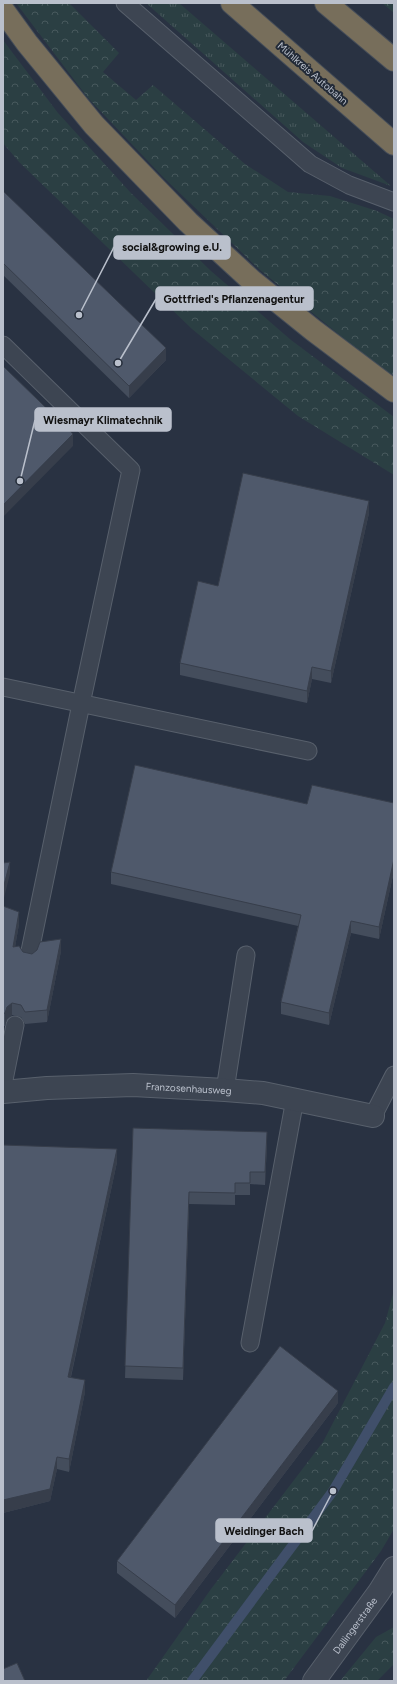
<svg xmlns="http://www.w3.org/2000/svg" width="397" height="1684" font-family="Figtree,sans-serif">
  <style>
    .grass { fill: url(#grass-tufts) }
    .forest { fill: url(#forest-crowns) }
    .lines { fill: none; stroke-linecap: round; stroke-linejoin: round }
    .stream { stroke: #404f6a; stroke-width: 10 }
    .service-casing { stroke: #58606c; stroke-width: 19 }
    .minor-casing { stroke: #58606c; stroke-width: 24 }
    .tertiary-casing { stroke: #58606c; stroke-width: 24 }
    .motorway-casing { stroke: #454d59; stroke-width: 24 }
    .service { stroke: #3d4552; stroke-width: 17 }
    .minor { stroke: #3d4552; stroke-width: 22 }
    .tertiary { stroke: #3d4552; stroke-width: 22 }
    .motorway { stroke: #776e5b; stroke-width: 22 }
    .wall { fill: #444d5c }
    .shaded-wall { fill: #373e4b }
    .building { fill: #4f596b; stroke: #373e4b }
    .labels { text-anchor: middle; stroke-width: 4; stroke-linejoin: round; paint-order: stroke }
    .street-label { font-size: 10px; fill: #bac0cc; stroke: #222a37 }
    .leader { fill: none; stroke: #bac0cc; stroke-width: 1.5 }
    .callout-dot { fill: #bac0cc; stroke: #222a37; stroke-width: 1.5 }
    .callout { fill: #bac0cc; stroke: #bac0cc; stroke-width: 1.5 }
    .callout-label { font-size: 11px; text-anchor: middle; font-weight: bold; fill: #111 }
  </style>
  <defs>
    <pattern id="grass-tufts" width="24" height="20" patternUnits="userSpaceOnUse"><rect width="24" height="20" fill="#2b3f43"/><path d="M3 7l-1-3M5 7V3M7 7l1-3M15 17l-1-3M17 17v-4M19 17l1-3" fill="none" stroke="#48595d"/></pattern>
    <pattern id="forest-crowns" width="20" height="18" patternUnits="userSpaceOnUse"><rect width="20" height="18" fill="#2b3f43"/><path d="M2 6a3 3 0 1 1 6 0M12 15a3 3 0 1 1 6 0" fill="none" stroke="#48595d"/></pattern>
  </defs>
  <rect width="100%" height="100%" fill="#293242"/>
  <path class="grass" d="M146,3H179L391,186L342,168L303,142Z"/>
  <path class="forest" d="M16,3H69L119,53L103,72L136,100L153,85L245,164L288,192L330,196L377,211L394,219V376L364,355L260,270L164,178L88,98Z
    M382,3H394V13Z
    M3,40L58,113L131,193L211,271L291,340L394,417V475L298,416L192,329L19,162L3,143Z
    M394,1290V1529L381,1551L284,1681H146L211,1589L323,1442L385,1323Z
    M394,1627V1664L377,1681H340L376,1637Z"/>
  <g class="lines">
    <path class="stream" d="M192,1681L333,1491L394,1387"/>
    <defs>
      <path id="service" d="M125,3L310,164L349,185L394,202
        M3,345L131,470L81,704L29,956
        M3,687L308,751
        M3,1085L15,1025
        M225,1090L246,955
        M373,1116L394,1075
        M250,1343L295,1099"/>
      <g id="minor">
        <path id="s1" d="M3,1092L47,1088L133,1085L225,1090L263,1093L373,1116"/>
      </g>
      <g id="tertiary">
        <path id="s2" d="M314,1681L379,1592L394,1568"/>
      </g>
      <path id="motorway" d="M232,3L394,144
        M326,3L394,60
        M3,10L27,43L94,125L188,222L251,280L313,330L394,391"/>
    </defs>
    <use href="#service" class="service-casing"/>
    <use href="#minor" class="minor-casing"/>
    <use href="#tertiary" class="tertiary-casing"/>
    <use href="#motorway" class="motorway-casing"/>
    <use href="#service" class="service"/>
    <use href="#minor" class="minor"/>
    <use href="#tertiary" class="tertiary"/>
    <use href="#motorway" class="motorway"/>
  </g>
  <path class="wall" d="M3,191L166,360L129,398L3,275Z
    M369,513L331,683L312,679L307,703L180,675V663L218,586Z
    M394,803V871L379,939L351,933L329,1025L281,1014V1002L298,926L111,884V872L307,804Z
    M3,906L19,924L15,947L23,952L32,954L61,951L47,1022L25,1024L21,1017L12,1015L7,1019L5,1026H3Z
    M133,1128L267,1144L265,1185L250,1184V1195H235V1205L189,1204L183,1380L125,1378Z
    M3,1145L117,1162L71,1377L85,1392L69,1472L57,1469L50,1501L3,1513Z
    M338,1403L175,1618L117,1573V1561Z"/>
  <path class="shaded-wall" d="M166,348V360L129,398V386Z
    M73,434V446L3,517V505Z
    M369,501V513L331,683V671Z
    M312,667V679L307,703V691Z
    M394,859V871L379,939V927Z
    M10,862V874L3,902V889Z
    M19,912V924L13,959V947Z
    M351,921V933L329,1025V1013Z
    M61,939V951L47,1022V1010Z
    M12,1003V1015L7,1019L5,1026V1013L7,1007Z
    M267,1132V1144L265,1185V1172Z
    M117,1149V1162L68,1389V1377Z
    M189,1192V1204L183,1380V1368Z
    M85,1380V1392L69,1472V1459Z
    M338,1391V1403L175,1618V1605Z
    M57,1457V1469L50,1501L3,1513V1500Z"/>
  <path class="building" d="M3,191L166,348L129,386L3,263Z
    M3,366L73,434L3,505Z
    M243,473L369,501L331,671L312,667L307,691L180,663L198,581L218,586Z
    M135,765L307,804L312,785L394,803V859L379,927L351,921L329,1013L281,1002L301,915L111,872Z
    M10,862L3,889V863Z
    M3,906L19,912L13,947L19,946L23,952L32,954L37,950L40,942L61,939L47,1010L25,1012L21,1005L12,1003L7,1007L5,1013L3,1014Z
    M133,1128L267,1132L265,1172H250V1183H235V1193L189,1192L183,1368L125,1366Z
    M3,1145L117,1149L68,1377L85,1380L69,1459L57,1457L50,1489L3,1500Z
    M280,1346L338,1391L175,1605L117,1561Z
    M17,1663L25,1681H3V1669Z"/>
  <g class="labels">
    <g class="street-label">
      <text transform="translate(313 73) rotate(41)" y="4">Mühlkreis Autobahn</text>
      <text dy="4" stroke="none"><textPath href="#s1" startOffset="186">Franzosenhausweg</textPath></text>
      <text dy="4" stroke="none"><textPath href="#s2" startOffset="69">Dallingerstraße</textPath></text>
    </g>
  </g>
  <path class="leader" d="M79 315L114 247M118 363L156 299M20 481L35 420M333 1491L312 1531"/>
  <g class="callout-dot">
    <circle cx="79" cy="315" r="4"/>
    <circle cx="118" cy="363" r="4"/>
    <circle cx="20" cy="481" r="4"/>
    <circle cx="333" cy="1491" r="4"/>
  </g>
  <g class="callout">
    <rect x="114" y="236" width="116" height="23" rx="4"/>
    <rect x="156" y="287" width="157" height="23" rx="4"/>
    <rect x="35" y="408" width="136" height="23" rx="4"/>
    <rect x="216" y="1519" width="96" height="23" rx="4"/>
  </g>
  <g class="callout-label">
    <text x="172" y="251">social&amp;growing e.U.</text>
    <text x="234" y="303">Gottfried's Pflanzenagentur</text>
    <text x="103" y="424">Wiesmayr Klimatechnik</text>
    <text x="264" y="1535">Weidinger Bach</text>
  </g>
  <rect width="397" height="1684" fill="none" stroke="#bac0cc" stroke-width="8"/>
</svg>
